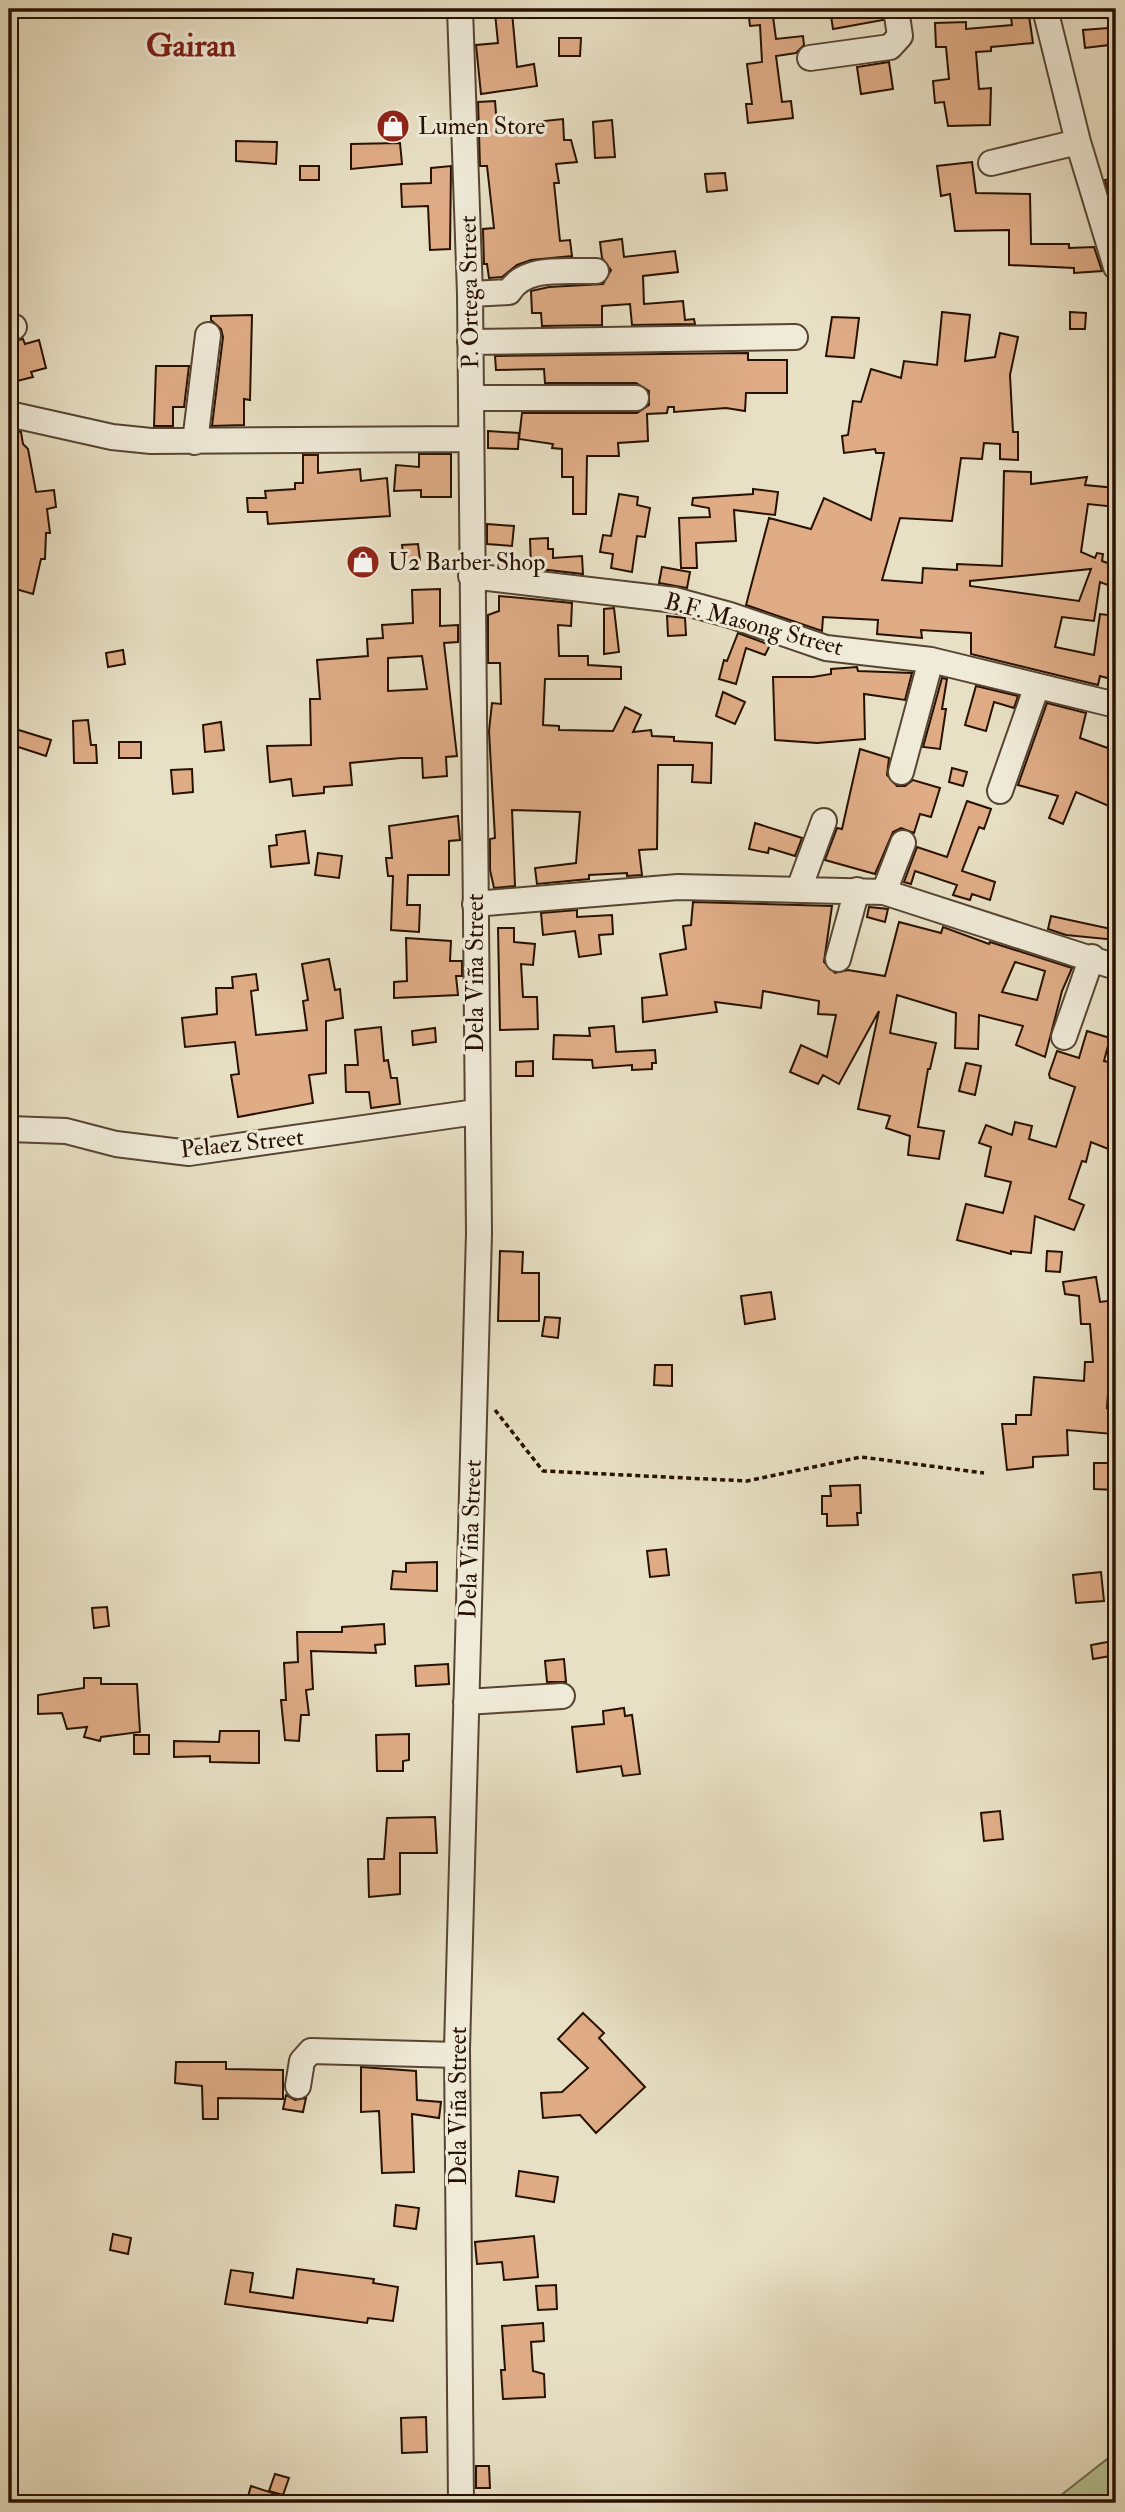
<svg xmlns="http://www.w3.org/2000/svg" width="1125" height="2512" font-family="'IM FELL Double Pica',serif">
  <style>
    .green { fill: #b5c294; stroke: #6e6a4a; stroke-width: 2 }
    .building { fill: #dfac86; stroke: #271100; stroke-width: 2; fill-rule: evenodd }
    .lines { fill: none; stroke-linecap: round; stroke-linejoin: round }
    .minor-casing { stroke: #574531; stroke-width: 28 }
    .path { stroke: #271100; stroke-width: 3.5; stroke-dasharray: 5 3.5; stroke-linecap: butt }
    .minor { stroke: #f0ebd9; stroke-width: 24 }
    .labels { text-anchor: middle; stroke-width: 6; stroke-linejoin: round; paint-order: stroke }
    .poi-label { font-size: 24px; fill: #271100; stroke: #f0ebd9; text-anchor: start }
    .street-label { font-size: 24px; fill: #271100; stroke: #f0ebd9 }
    .district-label { font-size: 32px; font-weight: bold; fill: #7a1f14; stroke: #f0ebd9 }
  </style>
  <rect width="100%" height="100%" fill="#e8e0c4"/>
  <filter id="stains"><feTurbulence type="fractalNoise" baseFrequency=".00286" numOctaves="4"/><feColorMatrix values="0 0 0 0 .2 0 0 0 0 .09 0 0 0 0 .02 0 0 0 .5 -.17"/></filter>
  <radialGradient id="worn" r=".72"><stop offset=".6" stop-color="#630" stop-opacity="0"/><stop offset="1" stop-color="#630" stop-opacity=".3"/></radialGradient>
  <path class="green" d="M1116,2452V2503H1051Z"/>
  <path class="building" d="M748,9H772L776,39L803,36L804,45L796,53L776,56L782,102L791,101L793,118L748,123L746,104H752L747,64L762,62L760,25L750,26Z
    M830,9H881L883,20L833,29Z
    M1010,9H1028L1033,43L991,47V51L976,52L979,89L991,88L990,125L948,126L944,102L935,103L933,81L949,79L946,47H936L935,23L966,22V29L1012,25Z
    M512,12L517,67L534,64L537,86L481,94L476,45L498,43L495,13Z
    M1108,28L1109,45L1085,48L1083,30Z
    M559,38H581L580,56H559Z
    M889,62L893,89L861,94L857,67Z
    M495,101L497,126L563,119L564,140H571L577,162L556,164L559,183H554L560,241L570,240L572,256L531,260L517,265L502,277L489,278L487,264H484L483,229L494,228L487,166H480L478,102Z
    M612,120L615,157L595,158L593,122Z
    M236,141L277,142L276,164L236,161Z
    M400,143L402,164L351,169V144Z
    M972,162L976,193L1030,194L1031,244H1069V248L1094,247L1102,271L1074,273V268L1009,265V230L955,231L950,194L941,196L937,166Z
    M300,166H319V180H300Z
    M451,166L450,249L430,250L428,206L402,207L401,184L431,183V168Z
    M725,173L727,190L707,192L705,174Z
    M1116,178V197L1110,198L1105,180Z
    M622,239L624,257L675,251L678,272L643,276L644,304L683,301L685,320L694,319L695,324L632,325L630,304L602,306V325L542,326L541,313H532L531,291L549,287L603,284L611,270L602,258L600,242Z
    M942,312L970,315L965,361L995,357L1000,333L1018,337L1010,375L1013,432H1018V460L1000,459V444L984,443L982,459L961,458L952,521L900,518L882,580L922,583L923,568L957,570V564L1002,566L1004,471L1031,472V484L1087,477L1085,485L1116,488V507L1088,504L1081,552L1095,558L1097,553L1103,554L1102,561L1116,566L1108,567L1116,570V588L1100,582L1094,621L1062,617L1055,647L1094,655L1100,614L1116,616V659L1111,679L1100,676L1098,685L971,654V633L921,630L922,638L877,634L878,620L823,617L822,631L746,605L769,518L811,529L824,498L871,520L884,453H876L875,449L844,453L842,436L848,435L853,401L861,402L871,369L901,378L904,361L937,365ZM1091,569L1079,601L970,586V581Z
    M1070,312L1086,313L1085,329H1070Z
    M252,315L250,400L244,399V425L212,426L223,337L221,329L211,320V316Z
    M832,317L859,318L854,358L826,356Z
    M23,339L25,344L39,340L46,368L31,372L33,377L9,383V342Z
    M748,353V360H787V393H746L745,411L726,408L674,412V407H668L667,413L647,414L648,441L618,443L619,456H587L586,514H573V477H562V449L552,448L553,444L519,439L522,413H637L649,405V391L636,383H545L544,369L496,370L495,356Z
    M156,366H189L184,407H173V426H154Z
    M9,429L21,432L23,444L28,449L36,492L54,490L56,507L47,509L50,533H46L45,559H41L33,594L9,587Z
    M488,431L519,433L518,449L488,448Z
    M419,454H451V497H421V490L394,491L396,465L419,467Z
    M303,455H318V473L360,469L361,481L387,478L390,516L268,524L267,512H248L247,498H266L265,491L295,489V483H303Z
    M753,489L778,492L775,515L734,510L736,541L696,543L697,568H681L679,518L710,517L709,508L692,505L693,498L753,494Z
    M619,494L638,497L637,505L650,508L645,537L637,536L632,572L611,568L613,554L600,552L603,535L611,536Z
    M487,524L514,526L512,546L487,544Z
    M548,538V549H553V558L582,556L583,574L531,568L530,539Z
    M418,544L420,560L404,561L402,545Z
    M662,567L690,572L687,588L659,583Z
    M440,589V626L458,625V642L444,643L457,756L446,757L447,776L423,778L422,758H401L350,763L352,785L324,787V793L293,796L291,779L270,782L267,746L311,745L310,699H320L317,660L368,656L367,639L383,638L382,625L413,623L412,590ZM422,656L427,689L388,691V658Z
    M499,596L572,603L571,626L558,625L559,656H588V665L621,667V679H545L543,725L559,726V730L613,731L625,707L641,715L633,732L651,730L652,736L674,737V741L712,743L711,783L692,782L693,765H658L657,849L639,850L642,875L627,876V873L589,875V879L537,884L535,868L576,863L580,812L512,810L515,886L494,888L490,870V839L495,838L489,731L492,703L501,704L500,663H488V615L499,611Z
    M614,608L619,652L604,654V609Z
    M667,616L685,618L686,635L668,636Z
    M738,633L770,645L765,655L746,648L736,684L719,679L724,660L727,661Z
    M123,650L125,664L108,667L106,653Z
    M857,667L858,671L912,673L905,700L864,694L865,739L817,743L775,740L773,677H813L831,674V669Z
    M942,678L947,679L942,709H946L940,749L923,747Z
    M976,686L1018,696L1014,708L994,702L986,731L965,725Z
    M723,692L745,702L735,724L716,716Z
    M1047,703L1086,713L1080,738L1116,751V809L1076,792L1063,824L1049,818L1058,796L1018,785Z
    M88,720L91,745H96L97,763H74L73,721Z
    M221,722L224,750L205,752L203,725Z
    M9,727L51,740L46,756L9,744Z
    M119,742H141V758H119Z
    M860,749L889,758L887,775L897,786H905L913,780L940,788L931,817L920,814L914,833L901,828L893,832L875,874L825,860L837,828L842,829Z
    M952,768L967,772L963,786L949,782Z
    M192,769L193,792L173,794L171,770Z
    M967,801L991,809L984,829L979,827L962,871L995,882L990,900L972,894L970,900L953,895L957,885L915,871L911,884L904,882L917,847L947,857Z
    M458,816L460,840L449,841V875H408L407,905H420L419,932L391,930L393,876H388L386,858H392L389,826Z
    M755,823L802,838L795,856L769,848L768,853L749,849Z
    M305,831L309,863L271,867L269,846L277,845L276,835Z
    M318,853L342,856L339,878L315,875Z
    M693,902L832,906L824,962L835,973L848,970L885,976L899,922L941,933L943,927L989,944L990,942L1072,968L1062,991L1045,1057L1016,1045L1023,1026L979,1015L978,1049L955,1048L956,1013L897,995L890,1033L936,1043L930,1069H928L918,1127L944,1131L939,1159L908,1155L910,1136L886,1128L890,1116L858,1109L879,1011L839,1084L823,1075L818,1084L790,1072L801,1045L827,1057L836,1015L818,1014L819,1001L763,991L761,1008L715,1002L717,1012L643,1022L642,998L667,995L660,954L686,949L683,926L691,925ZM1015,962L1045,971L1037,1000L1002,992Z
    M869,907L888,909L885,922L867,917Z
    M577,910V917L612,915L613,934L599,935L601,954L579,957L575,931L543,935L541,913Z
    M1051,916L1116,930V940L1066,935L1048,929Z
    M498,928H514V942L535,944L533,965L521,964L523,997H537L538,1029L500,1030Z
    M406,938L451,941L450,961H462V976H456L458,995L394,998V982L407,981Z
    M329,959L335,990L340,989L343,1018L326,1021V1073L309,1075L313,1103L238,1117L231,1075L239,1074L235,1042L185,1047L182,1018L217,1014L216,988H233L232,977L256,974L258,990L251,991L256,1035L307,1030L303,1001L308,1000L302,964Z
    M614,1026L616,1052L655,1050L656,1063H652V1069L632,1070V1065L593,1068L592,1060L553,1059L554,1035L590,1036L589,1028Z
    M381,1027L384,1061L388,1060L391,1078H397L400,1104L371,1108L369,1092H346L345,1065H358L355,1030Z
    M435,1028L436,1042L413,1045L412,1031Z
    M1087,1031L1110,1038L1104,1061L1116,1064L1113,1075L1116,1076V1152L1091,1142L1086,1162L1082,1161L1069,1199L1084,1205L1074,1230L1035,1216L1031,1253L1011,1251V1254L957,1240L966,1204L1003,1213L1011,1182L985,1176L991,1147L979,1143L986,1125L1012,1135L1015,1122L1032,1126L1029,1139L1056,1147L1075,1087L1050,1078L1049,1074L1057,1051L1079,1058Z
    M533,1061V1076H516V1062Z
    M966,1063L981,1066L975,1095L959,1091Z
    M500,1251L523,1252L522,1273H539V1321H498Z
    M1047,1251L1062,1252L1060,1272L1046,1271Z
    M1096,1277L1100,1302L1116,1300V1368H1113V1379L1109,1378L1107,1408L1115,1409L1113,1434L1067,1430L1068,1455L1033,1457V1467L1007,1470L1002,1424H1016V1415H1031L1034,1377L1084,1381L1085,1362H1093L1090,1324H1081L1079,1296L1065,1294L1063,1282Z
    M771,1292L775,1319L745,1324L741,1296Z
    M545,1317L560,1318L558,1338L542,1336Z
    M655,1365H672V1386L654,1385Z
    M1094,1463H1116V1490L1094,1489Z
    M860,1485L861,1513H857L858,1525L827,1526V1514H822V1496H831L830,1486Z
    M666,1549L669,1575L650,1577L647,1551Z
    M437,1562V1591L391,1589L393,1571L406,1572V1563Z
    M1101,1572L1104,1601L1076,1603L1073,1575Z
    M107,1607L109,1626L94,1628L92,1608Z
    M384,1624L385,1644L375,1645L376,1653L311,1651L313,1689L306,1690L309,1715H301L299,1741L285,1740L281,1700H286L284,1663L298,1662L297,1632H342V1627Z
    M1113,1641L1116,1655L1093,1659L1091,1645Z
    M564,1659L566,1682H547L545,1661Z
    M448,1664L449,1684L416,1686L415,1666Z
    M84,1678H101V1684H137L140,1732L101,1737L100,1741L84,1737L87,1727L67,1729L62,1713L38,1714V1695L84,1688Z
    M624,1708L625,1716L632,1715L640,1774L623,1776L621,1766L577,1772L572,1727L604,1724L603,1711Z
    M220,1731H259V1763L210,1762V1756L174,1757V1741L219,1742Z
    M409,1734V1760L403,1761V1771H377L376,1735Z
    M134,1735H149V1754H134Z
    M1000,1811L1003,1839L984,1841L981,1813Z
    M435,1817L437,1853H400V1894L369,1897L368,1859H384L387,1818Z
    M583,2013L604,2033L599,2038L645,2087L596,2133L580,2115L543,2118L541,2093L562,2092L588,2068L558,2039Z
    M176,2062H226V2069L283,2070V2099L218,2098V2119H203L202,2086L175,2083Z
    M361,2067L416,2071L417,2100L441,2102L439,2118L412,2114L414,2172L382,2173L379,2111L361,2112Z
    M286,2095L295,2100L306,2098L303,2112L283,2109Z
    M519,2171L558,2177L554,2202L516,2196Z
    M396,2205L419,2208L416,2229L394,2226Z
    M113,2234L131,2238L128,2254L110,2250Z
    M534,2236L538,2277L504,2280L502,2262L477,2264L475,2242Z
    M297,2269L374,2279L373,2283L398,2287L393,2321L368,2318L367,2323L225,2304L231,2270L253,2273L250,2292L293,2298Z
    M556,2285L557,2309L538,2310L536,2286Z
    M543,2323L544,2341L531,2342L533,2371L544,2374L545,2397L503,2399L501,2370H505L502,2326Z
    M426,2417L427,2452L402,2453L401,2418Z
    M476,2466H489L490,2488H476Z
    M275,2474L289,2478L283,2495L269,2491Z
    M251,2486L294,2500V2503H246Z"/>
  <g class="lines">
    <defs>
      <path id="minor" d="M460,9L470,294L479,1233L457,2049L461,2503
        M1045,9L1078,142L1116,267
        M810,58L890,47L900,36L896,9
        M991,163L1078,142
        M470,294L509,292C525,265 567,272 596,271
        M9,328L14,327
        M470,342L795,337
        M471,398H636
        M9,414L112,437L151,441L471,439
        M195,442L208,335
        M471,576L675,600L730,615L826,648L931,660L1116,705
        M901,772L931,660
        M1000,791L1037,686
        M799,889L824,821
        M884,892L903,843
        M475,904L678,887L884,892L1116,967
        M838,959L857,890
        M1064,1037L1092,957
        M9,1129L66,1131L116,1144L189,1153L476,1112
        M466,1702L562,1696
        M298,2086L302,2061L311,2051L457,2055"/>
    </defs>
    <use href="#minor" class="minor-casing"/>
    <path class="path" d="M495,1410L543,1471L747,1481L861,1457L984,1473"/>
    <use href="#minor" class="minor"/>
  </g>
  <defs>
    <symbol id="shop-disc" viewBox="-11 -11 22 22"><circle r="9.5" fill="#8f2418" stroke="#f0ebd9"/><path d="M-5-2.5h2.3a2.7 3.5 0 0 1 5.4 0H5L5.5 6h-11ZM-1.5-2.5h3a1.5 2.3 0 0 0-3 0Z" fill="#fff"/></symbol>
  </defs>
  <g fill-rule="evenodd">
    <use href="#shop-disc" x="374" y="107" width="38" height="38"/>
    <use href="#shop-disc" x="344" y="543" width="38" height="38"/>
  </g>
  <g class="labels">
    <g class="poi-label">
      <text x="418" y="134">Lumen Store</text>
      <text x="388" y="570">U2 Barber Shop</text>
    </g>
    <g class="street-label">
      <text transform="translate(469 292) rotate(-91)" y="8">P. Ortega Street</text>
      <text transform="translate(754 624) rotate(15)" y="8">B.F. Masong Street</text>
      <text transform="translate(475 973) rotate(-90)" y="8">Dela Viña Street</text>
      <text transform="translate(242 1143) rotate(-6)" y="8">Pelaez Street</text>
      <text transform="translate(470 1539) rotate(-88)" y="8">Dela Viña Street</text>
      <text transform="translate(458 2106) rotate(-90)" y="8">Dela Viña Street</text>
    </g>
    <g class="district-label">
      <text x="191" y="56">Gairan</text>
    </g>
  </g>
  <rect width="1125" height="2512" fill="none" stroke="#e8e0c4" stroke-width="35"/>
  <rect x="10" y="10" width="1104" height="2491" fill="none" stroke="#271100" stroke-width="3.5"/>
  <rect x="18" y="18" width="1090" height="2477" fill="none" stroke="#271100" stroke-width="2"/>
  <rect width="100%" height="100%" filter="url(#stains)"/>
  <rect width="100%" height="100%" fill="url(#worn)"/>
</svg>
